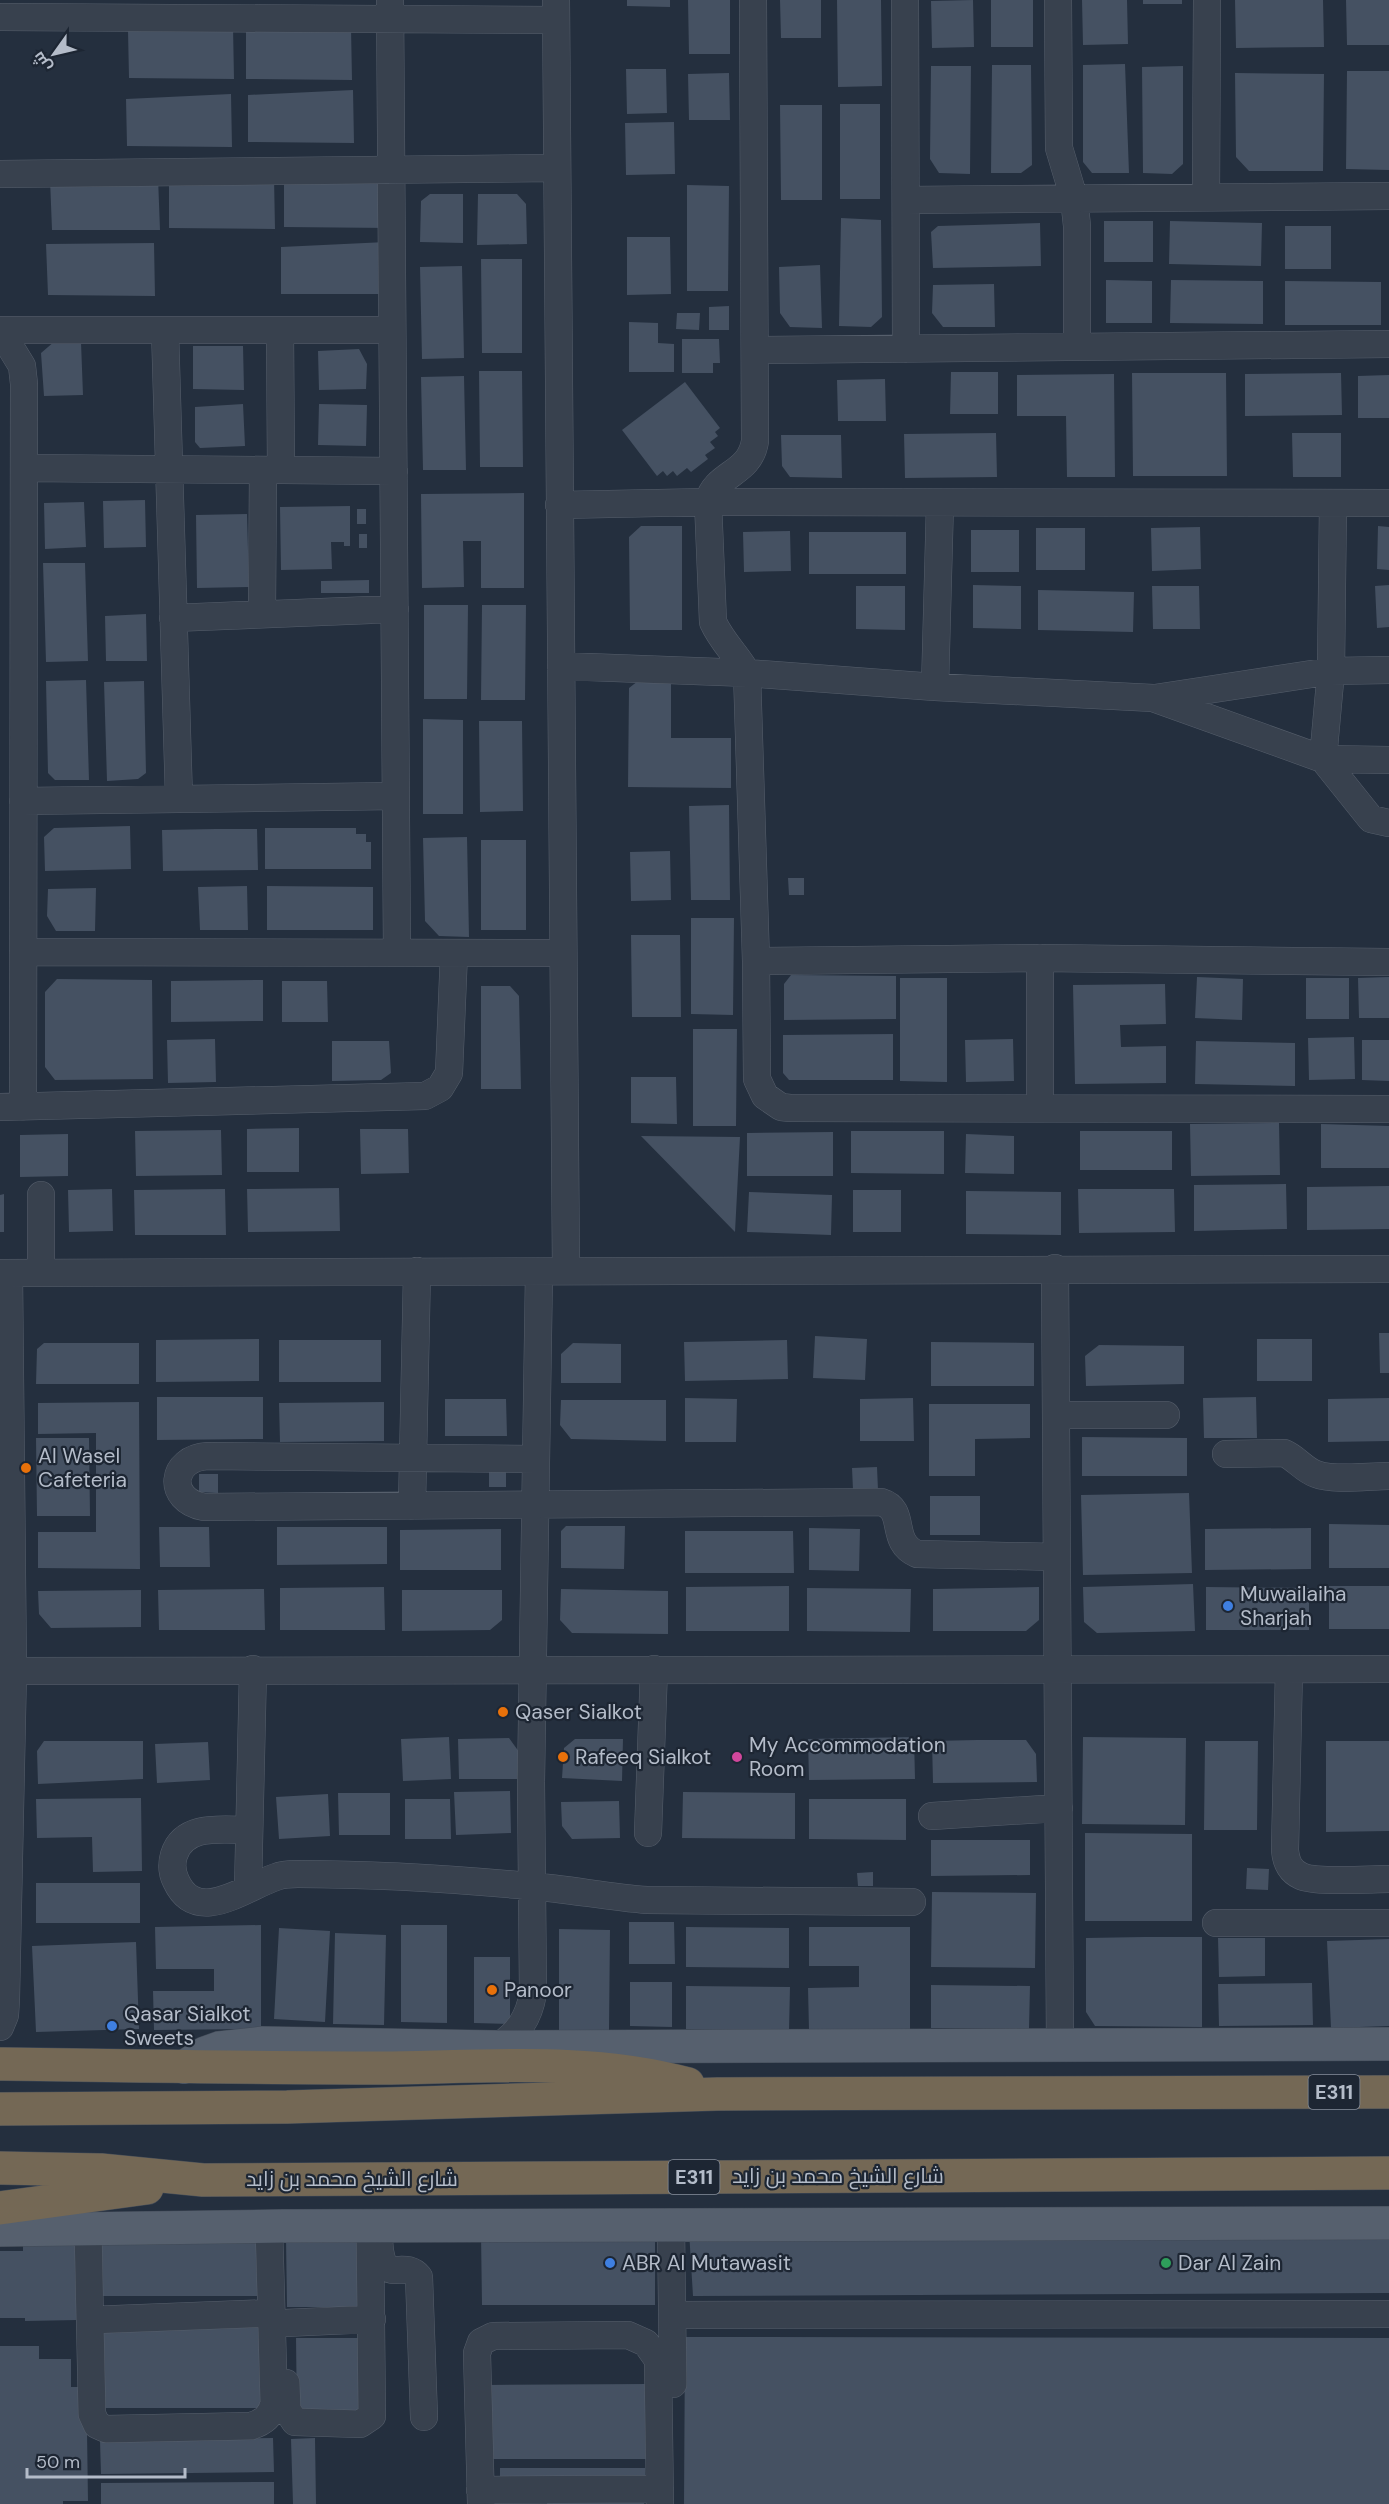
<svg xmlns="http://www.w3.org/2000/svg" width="1389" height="2504" font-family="'DM Sans',Cairo,sans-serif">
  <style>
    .building { fill: #455162 }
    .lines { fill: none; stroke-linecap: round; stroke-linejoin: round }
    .minor-casing { stroke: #565f6c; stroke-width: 28 }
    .major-casing { stroke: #414a57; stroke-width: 34 }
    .highway-casing { stroke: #434c59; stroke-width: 34 }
    .minor { stroke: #38414e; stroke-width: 27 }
    .major { stroke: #56606e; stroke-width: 33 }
    .highway { stroke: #746855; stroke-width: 33 }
    .food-dot { fill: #e8710a; stroke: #1d2633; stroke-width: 2 }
    .shop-dot { fill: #3f7fe0; stroke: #1d2633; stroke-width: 2 }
    .hotel-dot { fill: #d1479c; stroke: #1d2633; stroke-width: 2 }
    .leisure-dot { fill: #2e9e5b; stroke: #1d2633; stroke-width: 2 }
    .labels { text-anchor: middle; stroke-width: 4.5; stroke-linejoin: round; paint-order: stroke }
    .shield { fill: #1d2633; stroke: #878f9c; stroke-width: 1.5 }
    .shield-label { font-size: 20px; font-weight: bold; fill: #b4bcc9 }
    .poi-label { font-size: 21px; fill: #b4bcc9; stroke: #1d2633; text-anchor: start }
    .street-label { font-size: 21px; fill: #b4bcc9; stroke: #1d2633 }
  </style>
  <rect width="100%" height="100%" fill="#242f3e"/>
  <path class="building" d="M627,0H670V7L627,6Z
    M688,0H730V54H689Z
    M780,0H821V38H781Z
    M837,0H881L882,86L838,87Z
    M973,0L974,47L932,48L931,1Z
    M991,0H1033V47H991Z
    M1082,0H1127L1128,44L1083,45Z
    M1143,0H1182V4H1143Z
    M1235,0H1323L1324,47L1236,48Z
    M1346,0H1389V45H1347Z
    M233,26L234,79L129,78L128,31Z
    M351,27L352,80L246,79V32Z
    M1125,64L1129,173H1092L1083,162V65Z
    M992,65H1031L1032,165L1021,173H991Z
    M931,66H971L970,174L939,173L930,159Z
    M1183,66V164L1172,174L1143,173L1142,67Z
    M626,69H666L667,113L627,114Z
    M1347,71H1389V170L1346,169Z
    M729,73L730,120H689L688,74Z
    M1235,73L1324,74L1323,171H1249L1236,157Z
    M353,90L354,143L248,142V95Z
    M231,94L232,147L127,146L126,99Z
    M840,104H880V199H840Z
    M780,105H822V200H781Z
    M674,122L675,174L626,175L625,123Z
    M389,175L390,228L284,227V180Z
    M158,177L160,230H52L50,179Z
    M274,177L275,229L169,228V181Z
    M687,185L729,186L728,291H687Z
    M430,194H463V243L420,242L421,201Z
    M478,194H517L526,204L527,244L477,245Z
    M841,218L881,220L882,317L871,327L839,326Z
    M1104,221H1153V262H1104Z
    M1170,221L1262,223L1261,266L1169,264Z
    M1040,223L1041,266L933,268L931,232L938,226Z
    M1285,226H1331V269H1285Z
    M627,237H670L671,294L627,295Z
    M386,242L387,294H281V247Z
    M154,243L155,296L48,295L46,244Z
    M481,259H522V353H482Z
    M820,265L822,328L790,327L780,313L779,267Z
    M462,266L464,358L422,359L420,267Z
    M1106,280L1152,281V323H1106Z
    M1171,280L1263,281V324L1170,323Z
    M1285,281L1381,282V325H1285Z
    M994,284L995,327H943L932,313L933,285Z
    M729,306V330H709V307Z
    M677,313H700L699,330L676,329Z
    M629,322L658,323V343L674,344V372H629Z
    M682,339H719L720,363H713V373H682Z
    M55,341L81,342L83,395L44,396L41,353Z
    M193,346H243L244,390L193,389Z
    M359,349L367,364L366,389L319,390L318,351Z
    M479,371H522L523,467H480Z
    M951,372H998V414H950Z
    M1132,373H1226L1227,476H1133Z
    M1341,373L1342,415L1245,416V374Z
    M1114,374L1115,477H1067L1066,416H1017V375Z
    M1389,375V418H1358V376Z
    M464,376L466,470H423L421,377Z
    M885,379L886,421H838L837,380Z
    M685,382L720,428L715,432L718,436L710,442L715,448L705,455L708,459L691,472L687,468L677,476L673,471L667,476L663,471L657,476L622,430Z
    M243,404L245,446L200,448L195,442V407Z
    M319,404L367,405L366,446L318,445Z
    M996,433L997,477L905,478L904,434Z
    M1292,433H1341V477H1293Z
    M781,435H841L842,478L790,477L782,466Z
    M524,493V588H481V541H463L464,587L422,588L421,494Z
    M145,500L146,547L104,548L103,501Z
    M84,502L86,547L45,549L44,503Z
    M350,506V546H344V542H331L332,569L281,570L280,507Z
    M357,509H366V524H357Z
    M247,514L249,587L197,588L196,515Z
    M641,526H682V630H630L629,537Z
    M1378,526L1389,527V570L1377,569Z
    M1200,527L1201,569L1152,571L1151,528Z
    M1036,528H1085V570H1036Z
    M971,530H1019V572H971Z
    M790,531L791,571L744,572L743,532Z
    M809,532H906V574H809Z
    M359,534H367V548H359Z
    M43,563H85L88,661L46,662Z
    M369,580V593H321V581Z
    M973,585L1021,586V629L973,628Z
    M1389,585V627L1377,628L1375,586Z
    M856,586H905V630L856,629Z
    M1152,586H1199L1200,629H1153Z
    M1038,590L1134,592L1133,632L1038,630Z
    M424,605H468L467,699H424Z
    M482,605H526L525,700H481Z
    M146,614L147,661H106L105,616Z
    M86,680L89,780H55L48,773L46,681Z
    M144,681L146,773L138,779L107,781L104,682Z
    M638,681H671V738H731V788L628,787L629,688Z
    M423,719L463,720V814H423Z
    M479,721H522L523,811L480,812Z
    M729,805L730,900H691L689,806Z
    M130,826L131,869L45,871L44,837L54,828Z
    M265,828H356V834H366V842H371V869H265Z
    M216,829H257L258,870L163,871L162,830Z
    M467,837L469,937L439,936L425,921L423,838Z
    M481,840H526V930H481Z
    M670,851L671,900L631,901L630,852Z
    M788,878H804V895H789Z
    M247,886L248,930H200L198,887Z
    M267,886L373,887V930H267Z
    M96,888L95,931H56L47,916L48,889Z
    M691,918H734L733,1015L691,1014Z
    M631,935H680L681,1017H632Z
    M791,975L896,976V1019L784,1020V984Z
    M1197,977L1243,979L1242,1020L1195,1018Z
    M1389,977V1018H1359L1358,978Z
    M900,978H947V1082L900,1081Z
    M1306,978H1349V1019H1306Z
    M57,979L152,980L153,1079L55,1080L45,1067V992Z
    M263,980V1021L171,1022V981Z
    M282,981H327L328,1022H282Z
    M1165,984L1166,1024L1120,1025L1121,1047L1166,1046V1083L1075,1084L1073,985Z
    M481,986H510L519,996L521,1089H481Z
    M693,1029H737L736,1126H693Z
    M893,1034V1080H789L783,1073V1035Z
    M1354,1037L1355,1079L1309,1080L1308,1038Z
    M215,1039L216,1082L168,1083L167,1040Z
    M1013,1039L1014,1081L966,1082L965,1040Z
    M1362,1040H1389V1081L1362,1080Z
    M332,1041H389L391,1073L381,1080L332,1081Z
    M1196,1041L1295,1043V1086L1195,1084Z
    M631,1077H676L677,1124L631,1123Z
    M1279,1123L1280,1175L1191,1176L1190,1124Z
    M1321,1124L1389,1126V1168H1321Z
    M299,1128V1172H247V1129Z
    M360,1129H408L409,1173L361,1174Z
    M221,1130L222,1175L136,1176L135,1131Z
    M851,1131H944V1174L851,1173Z
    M1080,1131H1172V1170H1080Z
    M833,1132V1176H747V1133Z
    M68,1134V1176L20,1177V1135Z
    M966,1134L1014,1136V1174L965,1173Z
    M641,1136L740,1137L735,1232Z
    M1286,1184L1287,1229L1194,1231V1185Z
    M1389,1186V1229L1307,1230V1187Z
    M339,1188L340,1231L248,1232L247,1189Z
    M112,1189L113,1231L69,1232L68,1190Z
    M225,1189L226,1235H135L134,1190Z
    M1078,1189H1174L1175,1232L1079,1233Z
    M853,1190H901V1232H853Z
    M966,1191L1061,1192V1235L966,1234Z
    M749,1192L832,1195L831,1235L747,1232Z
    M4,1194V1232H0V1195Z
    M1379,1333H1389V1373H1380Z
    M815,1336L867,1339L865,1380L813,1378Z
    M259,1339V1381L156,1382V1340Z
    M1257,1339H1312V1381H1257Z
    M279,1340H381V1382H279Z
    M787,1340L788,1379L685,1381L684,1342Z
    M931,1342L1034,1343V1386H931Z
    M44,1343H139V1384H36L37,1349Z
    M573,1343L621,1344V1383H561V1354Z
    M1099,1345L1184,1346V1384L1086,1386L1085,1356Z
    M157,1397H263V1439L157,1440Z
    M1256,1397L1257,1438H1204L1203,1398Z
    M685,1398L737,1399L736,1442H685Z
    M913,1398L914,1441H860V1399Z
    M1389,1398V1441L1328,1442V1399Z
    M445,1399H506L507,1436H445Z
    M561,1400H666V1441L571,1439L560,1425Z
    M139,1402L140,1569L38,1568V1532H96V1433L38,1434V1403Z
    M384,1402V1441L280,1442L279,1403Z
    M929,1404H1030V1438L975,1439V1476H929Z
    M1082,1437L1187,1438V1476H1082Z
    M36,1438H89L90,1516H37Z
    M877,1467L878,1490H853L852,1468Z
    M506,1470V1487H489V1471Z
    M199,1474H218V1493L199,1492Z
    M1189,1493L1192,1573L1083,1575L1081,1495Z
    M930,1496H980V1535H930Z
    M1329,1524L1389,1525V1568H1329Z
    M566,1526H625L624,1569L561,1568V1531Z
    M159,1527H209L210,1567H160Z
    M277,1527H387V1564L277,1565Z
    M809,1528L860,1529L859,1571L809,1570Z
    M1311,1528V1569L1205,1570V1529Z
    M501,1529V1570H400V1530Z
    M685,1531H793L794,1573H685Z
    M1193,1584L1195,1631L1097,1633L1084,1622L1083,1587Z
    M789,1586V1631H686V1587Z
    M1329,1586H1389V1629H1329Z
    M384,1587L385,1630H280V1588Z
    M1039,1587V1620L1026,1631H933V1589Z
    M1206,1587L1309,1588V1630H1206Z
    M807,1588L911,1589L910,1632L807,1631Z
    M264,1589L265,1630H159L158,1590Z
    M561,1589L668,1591V1634L572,1633L560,1620Z
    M141,1590V1627L51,1628L39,1614L38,1591Z
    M402,1590H502V1620L490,1630L402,1631Z
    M449,1737L451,1779L403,1781L401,1739Z
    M914,1737L915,1779L809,1780L808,1739Z
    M1083,1737L1186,1738L1185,1825L1082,1824Z
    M509,1738L522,1756L517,1779H459L458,1739Z
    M575,1739H623L622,1781L562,1778L564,1748Z
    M977,1740H1026L1036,1754L1037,1782L933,1783L932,1741Z
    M44,1741H143V1779L38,1784L37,1751Z
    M1205,1741H1258L1257,1830H1204Z
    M1326,1741H1389V1831L1326,1832Z
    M208,1742L210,1780L157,1783L155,1744Z
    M510,1791L511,1833L456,1835L454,1792Z
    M683,1792L795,1793V1839L682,1838Z
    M338,1793H390V1835H339Z
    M328,1794L330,1836L279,1839L276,1797Z
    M141,1798L142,1871L93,1872L92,1837L37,1838L36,1799Z
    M405,1799H450L451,1839H405Z
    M809,1799H906V1840L809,1839Z
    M619,1801L620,1838L572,1839L562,1826L561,1802Z
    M1085,1833L1192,1834V1921H1085Z
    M931,1840H1030V1875L931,1876Z
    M1247,1868L1269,1869L1268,1890L1246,1889Z
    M873,1872V1886H858L857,1873Z
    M36,1883H140V1923H36Z
    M932,1892L1036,1893L1035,1968L931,1967Z
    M629,1922H674L675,1964H629Z
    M261,1925V2029L154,2030L153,1991H214V1969H156L155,1927Z
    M401,1925H447V2023L401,2022Z
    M686,1927L789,1928V1968L686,1967Z
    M809,1927H910V2029L809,2030L808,1988L859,1987V1966H809Z
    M279,1928L330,1931L325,2022L274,2019Z
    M559,1929L610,1930L609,2030H559Z
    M335,1933L386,1935L384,2025L333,2024Z
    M1144,1937H1202V2027L1095,2026L1086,2012V1938Z
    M1218,1938H1265V1976L1219,1977Z
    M1389,1939V2026L1331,2028L1327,1941Z
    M136,1942L139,2029L36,2032L32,1946Z
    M474,1957H510V2024L474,2023Z
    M630,1982H672V2027L630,2026Z
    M1312,1983L1313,2025L1219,2026L1218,1984Z
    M931,1985L1030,1986L1029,2029L931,2028Z
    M686,1986L790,1987L789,2031L686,2029Z
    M1389,2228V2293L693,2296L689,2231Z
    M481,2234H655V2305H482Z
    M286,2238H360L361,2307H287Z
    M111,2239V2245L266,2242V2296H95L94,2240Z
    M77,2241L78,2320L25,2321V2318H0V2251H23V2242Z
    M267,2325L268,2408H98L97,2326Z
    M685,2337L1389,2338V2504H684Z
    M296,2338H366L367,2420H297Z
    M0,2346H39V2359H71V2387H78L86,2360L88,2501H63V2504H0Z
    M649,2384L650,2459H486L485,2385Z
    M273,2438L274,2472L101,2474L100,2441Z
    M315,2438L316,2504H293L291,2439Z
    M500,2468H645V2482H500Z
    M274,2482V2504H101V2483Z
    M644,2500V2504H547V2502Z"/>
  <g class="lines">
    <defs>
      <path id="minor" d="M390,0L397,953
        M556,0L566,1271
        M753,0L755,441C750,475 716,472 708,502L713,622C722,642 737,655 747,673L756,961L757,1079L765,1096L781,1107L790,1108L1389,1109
        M905,0L906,349
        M1058,0L1059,148L1074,198L1077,226V346
        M0,17L556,20
        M0,174L557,168
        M1206,197L1207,0
        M906,200L1389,196
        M0,330L22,366L24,384L23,1107
        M0,330H392
        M165,330L179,799
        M280,330L281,470
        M755,350L1389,344
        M24,468L394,471
        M1333,503L1331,671L1323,759L1389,760
        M559,505L708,502L1389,503
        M262,614L263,470
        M173,618L395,609
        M561,666L747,673L935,687L1153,698L1323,759L1371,819L1389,823
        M935,687L940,503
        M1155,698L1331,671L1389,670
        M23,801L396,796
        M23,952L562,953
        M1040,958V1108
        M756,961L1040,958L1389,962
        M0,1107L425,1096L440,1088L449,1073L454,953
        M41,1195V1272
        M1055,1268L1060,2045
        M0,1273L1389,1269
        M1057,1415H1166
        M1226,1454L1284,1453C1296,1458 1304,1470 1316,1474C1334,1481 1369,1476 1389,1476
        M536,1459L208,1456C170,1458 166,1500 204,1507L881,1502C908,1510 888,1541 917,1554L1057,1557
        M412,1506L417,1271
        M1289,1669L1285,1850C1286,1862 1290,1871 1301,1876C1315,1883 1370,1879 1389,1879
        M0,1671L1389,1669
        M932,1816L1059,1808
        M249,1830C223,1830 184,1823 174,1855C171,1865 172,1873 176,1881C197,1927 247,1886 276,1877C283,1874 290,1874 298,1874C375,1874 453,1879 529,1886C569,1889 607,1897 647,1900L912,1902
        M648,1833L654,1669
        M248,1889L253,1669
        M1216,1923H1389
        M0,2027L5,2015L6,1999L13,1671L9,1273
        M497,2047C518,2034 529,2018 533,1993L531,1782L539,1272
        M671,2226L673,2384
        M88,2228L92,2414L97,2425L106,2429L251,2426C264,2422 271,2416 274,2403L269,2226
        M379,2238C381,2291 402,2257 419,2277L424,2417
        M672,2315L1389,2314
        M90,2320L272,2313
        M285,2323L372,2319
        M286,2383L287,2410L295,2422L360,2424L372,2416L370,2227
        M480,2490L660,2489
        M481,2504L477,2353L481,2342L493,2336L628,2335L646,2343L658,2360L660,2504"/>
      <path id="major" d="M184,2067L205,2053L219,2048L263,2043L497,2047L1389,2044
        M0,2230L283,2226L1389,2223"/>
      <path id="highway" d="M0,2064C129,2066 257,2068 386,2068C485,2067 591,2057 688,2084
        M0,2109L287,2107L718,2094L1389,2092
        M0,2168L101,2170L203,2180L1389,2173
        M0,2208L147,2188"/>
    </defs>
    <use href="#minor" class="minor-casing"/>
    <use href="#major" class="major-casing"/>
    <use href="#highway" class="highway-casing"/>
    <use href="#minor" class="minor"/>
    <use href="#major" class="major"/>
    <use href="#highway" class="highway"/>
  </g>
  <g class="food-dot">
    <circle cx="26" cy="1468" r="6"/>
    <circle cx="503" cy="1712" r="6"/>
    <circle cx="563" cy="1757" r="6"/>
    <circle cx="492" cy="1990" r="6"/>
  </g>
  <g class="shop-dot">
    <circle cx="1228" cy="1606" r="6"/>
    <circle cx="112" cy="2026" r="6"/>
    <circle cx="610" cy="2263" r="6"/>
  </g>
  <circle class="hotel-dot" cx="737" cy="1757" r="6"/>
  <circle class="leisure-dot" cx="1166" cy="2263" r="6"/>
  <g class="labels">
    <g class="shield">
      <rect x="1308.5" y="2075" width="51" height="34" rx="4.5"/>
      <rect x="668.5" y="2160" width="51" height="34" rx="4.5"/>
    </g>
    <g class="shield-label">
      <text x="1334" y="2099">E311</text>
      <text x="694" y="2184">E311</text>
    </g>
    <g class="poi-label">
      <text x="38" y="1463">Al Wasel<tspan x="38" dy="24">Cafeteria</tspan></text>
      <text x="1240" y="1601">Muwailaiha<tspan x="1240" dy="24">Sharjah</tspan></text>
      <text x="515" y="1719">Qaser Sialkot</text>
      <text x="749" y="1752">My Accommodation<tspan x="749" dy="24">Room</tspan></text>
      <text x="575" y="1764">Rafeeq Sialkot</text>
      <text x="504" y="1997">Panoor</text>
      <text x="124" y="2021">Qasar Sialkot<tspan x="124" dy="24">Sweets</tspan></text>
      <text x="622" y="2270">ABR Al Mutawasit</text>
      <text x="1178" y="2270">Dar Al Zain</text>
    </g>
    <g class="street-label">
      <text x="838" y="2183">شارع الشيخ محمد بن زايد</text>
      <text x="352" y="2186">شارع الشيخ محمد بن زايد</text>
    </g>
  </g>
  <g transform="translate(54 54) rotate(236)" stroke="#1d2633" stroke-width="4.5" paint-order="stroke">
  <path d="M0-4.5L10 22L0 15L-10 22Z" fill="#b4bcc9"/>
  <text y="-9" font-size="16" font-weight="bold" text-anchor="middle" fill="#b4bcc9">ش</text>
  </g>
  <path d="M27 2468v9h158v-9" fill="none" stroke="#b4bcc9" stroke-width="3"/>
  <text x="36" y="2468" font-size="18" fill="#b4bcc9" stroke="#1d2633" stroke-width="4.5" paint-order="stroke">50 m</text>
</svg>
